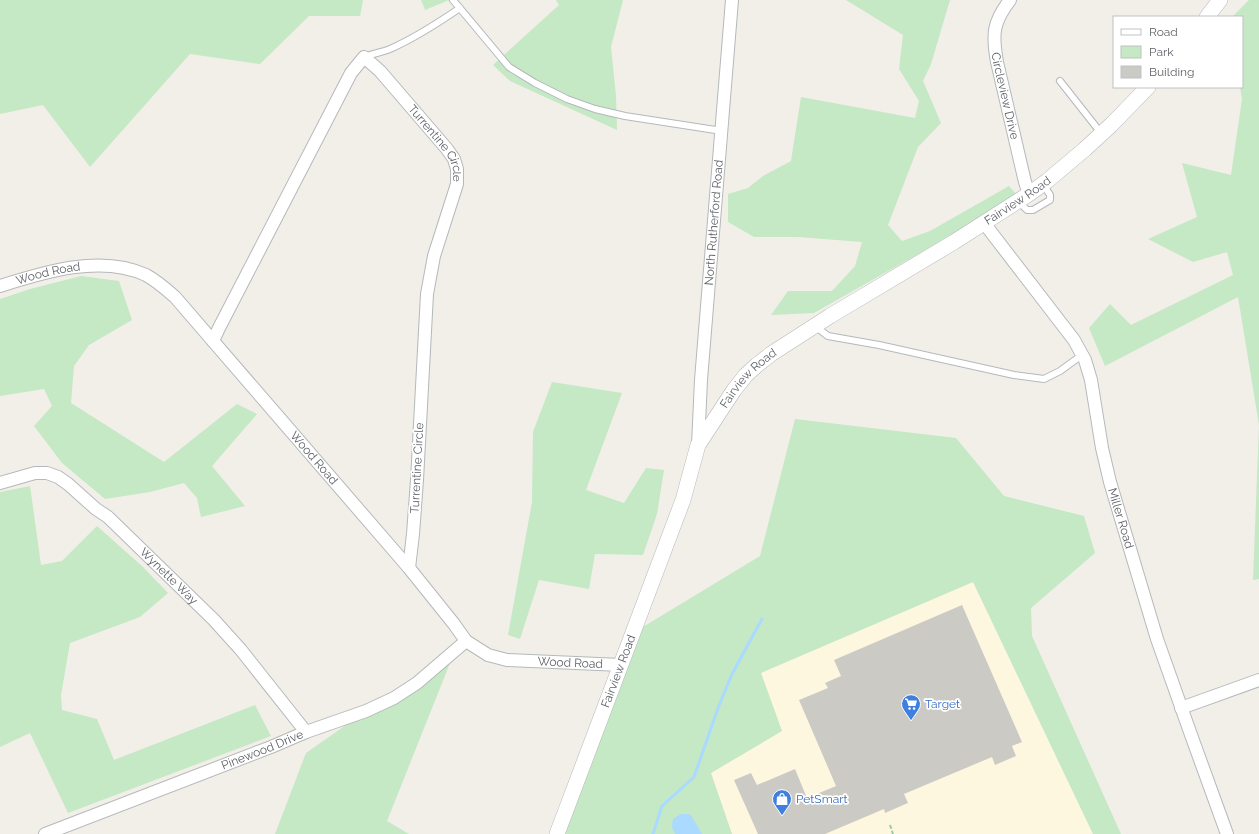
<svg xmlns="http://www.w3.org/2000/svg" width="1259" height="834" font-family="Raleway,sans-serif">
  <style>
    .commercial { fill: #fef7e0 }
    .green { fill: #c5e8c5 }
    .water { fill: #aadaff }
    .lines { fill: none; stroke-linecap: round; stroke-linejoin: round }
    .stream { stroke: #aadaff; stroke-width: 3 }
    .building { fill: #cccac5 }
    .service-casing { stroke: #b5b8bc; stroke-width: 8 }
    .minor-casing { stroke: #b5b8bc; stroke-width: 14 }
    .tertiary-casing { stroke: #b5b8bc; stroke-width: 16 }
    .path { stroke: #9cc7a9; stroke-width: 2; stroke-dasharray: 4 2; stroke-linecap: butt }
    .service { stroke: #fff; stroke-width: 6 }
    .minor { stroke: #fff; stroke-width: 12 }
    .tertiary { stroke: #fff; stroke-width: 15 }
    .labels { text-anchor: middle; stroke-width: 3.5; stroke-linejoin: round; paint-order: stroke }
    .street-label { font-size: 12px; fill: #5f6368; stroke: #fff }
    .shop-label { font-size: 12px; fill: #366cbe; stroke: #fff; text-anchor: start }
  </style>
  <rect width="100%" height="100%" fill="#f1efe8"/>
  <path class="commercial" d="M973,582L1093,834H732L711,773L782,731L761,673Z"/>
  <path class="green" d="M0,0H363L360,16H309L260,64L190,54L90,167L43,105L0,114Z
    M421,0H449L425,10Z
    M556,0H623L611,47L616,96L617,130L510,81L493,65L559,5Z
    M846,0H950L931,64L923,81L941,123L918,147L888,225L902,241L930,231L1009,186L1017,195L934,245L814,313L771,315L788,291H832L855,266L862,242L798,237H754L728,222V194L748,188L763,176L791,161L801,97L915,118L919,101L899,69L903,35Z
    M1249,0H1259V579L1253,580L1259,425L1238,297L1105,366L1089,328L1110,304L1131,325L1233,275L1227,252L1193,262L1148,239L1197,217L1182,163L1231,175L1242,99L1240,87H1242V17H1232Z
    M81,276L119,281L132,320L89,345L74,366L71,403L164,462L237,404L257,414L212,466L245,506L201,517L197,498L184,483L150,492L105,499L62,463L34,426L52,406L44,389L0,396V299L30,289Z
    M552,382L622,393L586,490L624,503L646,468L664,470L657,514L643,555L595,554L589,589L539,580L520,639L508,635L532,502L533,432Z
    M795,419L956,438L1004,496L1084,516L1095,553L1031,608L1032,636L1121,834H1093L973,582L761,673L782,731L711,773L732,834H559L638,630L760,556Z
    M30,486L41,565L62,561L97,526L143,567L168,593L140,617L70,643L61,695L62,710L97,719L114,760L255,705L271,736L68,813L30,733L0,747V492Z
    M456,648L387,821L409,834H275L306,753Z"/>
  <path class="water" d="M681,814H687L691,815L702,834H675L672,827L673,819Z"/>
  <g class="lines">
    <path class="stream" d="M653,834L662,806L694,777L718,708L732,674L762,619"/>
  </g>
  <path class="building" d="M962,605L1022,742L1012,746L1016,756L995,765L992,757L904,794L908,803L885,813L884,809L825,834H758L734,780L751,773L757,785L795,769L807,798L836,786L799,700L828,688L825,683L841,676L834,660Z"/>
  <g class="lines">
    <defs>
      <path id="service" d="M453,0L509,67L535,83L567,99L595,109L625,116L722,131
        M364,57C373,54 382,52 390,49C415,38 438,23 460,8
        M1060,81L1101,133
        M1018,201L1027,210H1033L1050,200V195L1043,184
        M816,327L828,336L879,345L1014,375L1044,379L1060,371L1082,355"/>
      <g id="minor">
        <path id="s1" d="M1010,0C993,22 992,34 997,62L1025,182L1029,194"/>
        <path id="s2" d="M984,223L1074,340L1085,360L1091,380L1102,448L1110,482L1157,639L1190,732L1227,834"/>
        <path id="s3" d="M0,286C44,272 101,254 146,275C157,281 166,289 175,297L409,568L454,624L466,641L488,655L507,660L621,665"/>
        <path id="s4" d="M213,341L219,328L351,73L364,57L380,71L447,149L454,159L457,169V184L434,256L427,294L417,480L413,534L409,568"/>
        <path id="s5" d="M698,445L701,380L732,0"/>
        <path id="s6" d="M0,483L35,473H47L58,477L68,484L96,509L108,517L214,620L241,650L306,732"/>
        <path d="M1181,708L1259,680"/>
        <path id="s7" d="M45,834L271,747L306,732L366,711L394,698L417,683L466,641"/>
      </g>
      <g id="tertiary">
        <path d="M1207,17L1220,0"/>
        <path id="s8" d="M557,834L683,500L698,445L734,390L746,375L757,365L771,354L830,316L954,242L1029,194L1047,181L1085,149L1111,125L1148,87"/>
      </g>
    </defs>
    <use href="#service" class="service-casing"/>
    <use href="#minor" class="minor-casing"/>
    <use href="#tertiary" class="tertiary-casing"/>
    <path class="path" d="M890,825L893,834"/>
    <use href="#service" class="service"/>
    <use href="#minor" class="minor"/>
    <use href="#tertiary" class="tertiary"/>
  </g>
  <defs>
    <symbol id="supermarket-pin" viewBox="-11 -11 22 30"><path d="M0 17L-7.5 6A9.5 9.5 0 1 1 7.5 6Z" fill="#3f7fe0" stroke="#fff"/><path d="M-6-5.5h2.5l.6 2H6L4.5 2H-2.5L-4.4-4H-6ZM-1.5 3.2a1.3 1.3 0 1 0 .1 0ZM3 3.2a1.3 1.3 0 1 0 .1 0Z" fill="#fff"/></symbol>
    <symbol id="shop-pin" viewBox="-11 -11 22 30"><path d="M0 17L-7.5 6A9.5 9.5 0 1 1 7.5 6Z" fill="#3f7fe0" stroke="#fff"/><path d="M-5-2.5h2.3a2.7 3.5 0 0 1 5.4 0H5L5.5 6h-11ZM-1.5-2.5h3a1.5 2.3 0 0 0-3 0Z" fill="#fff"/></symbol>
  </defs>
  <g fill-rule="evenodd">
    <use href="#supermarket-pin" x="900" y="693" width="22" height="30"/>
    <use href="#shop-pin" x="771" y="788" width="22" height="30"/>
  </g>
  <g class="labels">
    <g class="street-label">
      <text dy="4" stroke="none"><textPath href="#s1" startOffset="101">Circleview Drive</textPath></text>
      <text dy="4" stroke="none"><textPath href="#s4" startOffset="436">Turrentine Circle</textPath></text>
      <text dy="4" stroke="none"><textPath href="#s8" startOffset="822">Fairview Road</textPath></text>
      <text dy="4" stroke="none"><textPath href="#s5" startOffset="223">North Rutherford Road</textPath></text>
      <text dy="4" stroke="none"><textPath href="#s3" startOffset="50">Wood Road</textPath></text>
      <text dy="4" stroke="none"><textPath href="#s8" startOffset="498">Fairview Road</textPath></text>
      <text dy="4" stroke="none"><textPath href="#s3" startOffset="399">Wood Road</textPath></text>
      <text transform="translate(417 468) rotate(-87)" y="4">Turrentine Circle</text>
      <text dy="4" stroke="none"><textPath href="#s2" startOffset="333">Miller Road</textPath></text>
      <text dy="4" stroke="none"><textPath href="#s6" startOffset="209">Wynette Way</textPath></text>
      <text dy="4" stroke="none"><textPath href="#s3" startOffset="746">Wood Road</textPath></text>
      <text dy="4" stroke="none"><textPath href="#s8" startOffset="174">Fairview Road</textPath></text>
      <text dy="4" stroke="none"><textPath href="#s7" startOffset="233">Pinewood Drive</textPath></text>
    </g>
    <g class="shop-label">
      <text x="925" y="708">Target</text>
      <text x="796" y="803">PetSmart</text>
    </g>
  </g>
  <rect x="1113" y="16" width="130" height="72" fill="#ffffff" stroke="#bfc1c3"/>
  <rect x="1121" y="29" width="20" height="6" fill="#ffffff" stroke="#bfc1c3"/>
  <text x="1149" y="36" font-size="12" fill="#5f6368">Road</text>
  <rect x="1121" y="46" width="20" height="12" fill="#c5e8c5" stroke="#bfc1c3"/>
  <text x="1149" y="56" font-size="12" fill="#5f6368">Park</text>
  <rect x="1121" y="66" width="20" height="12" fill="#cccac5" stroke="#bfc1c3"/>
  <text x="1149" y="76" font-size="12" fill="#5f6368">Building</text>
</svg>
